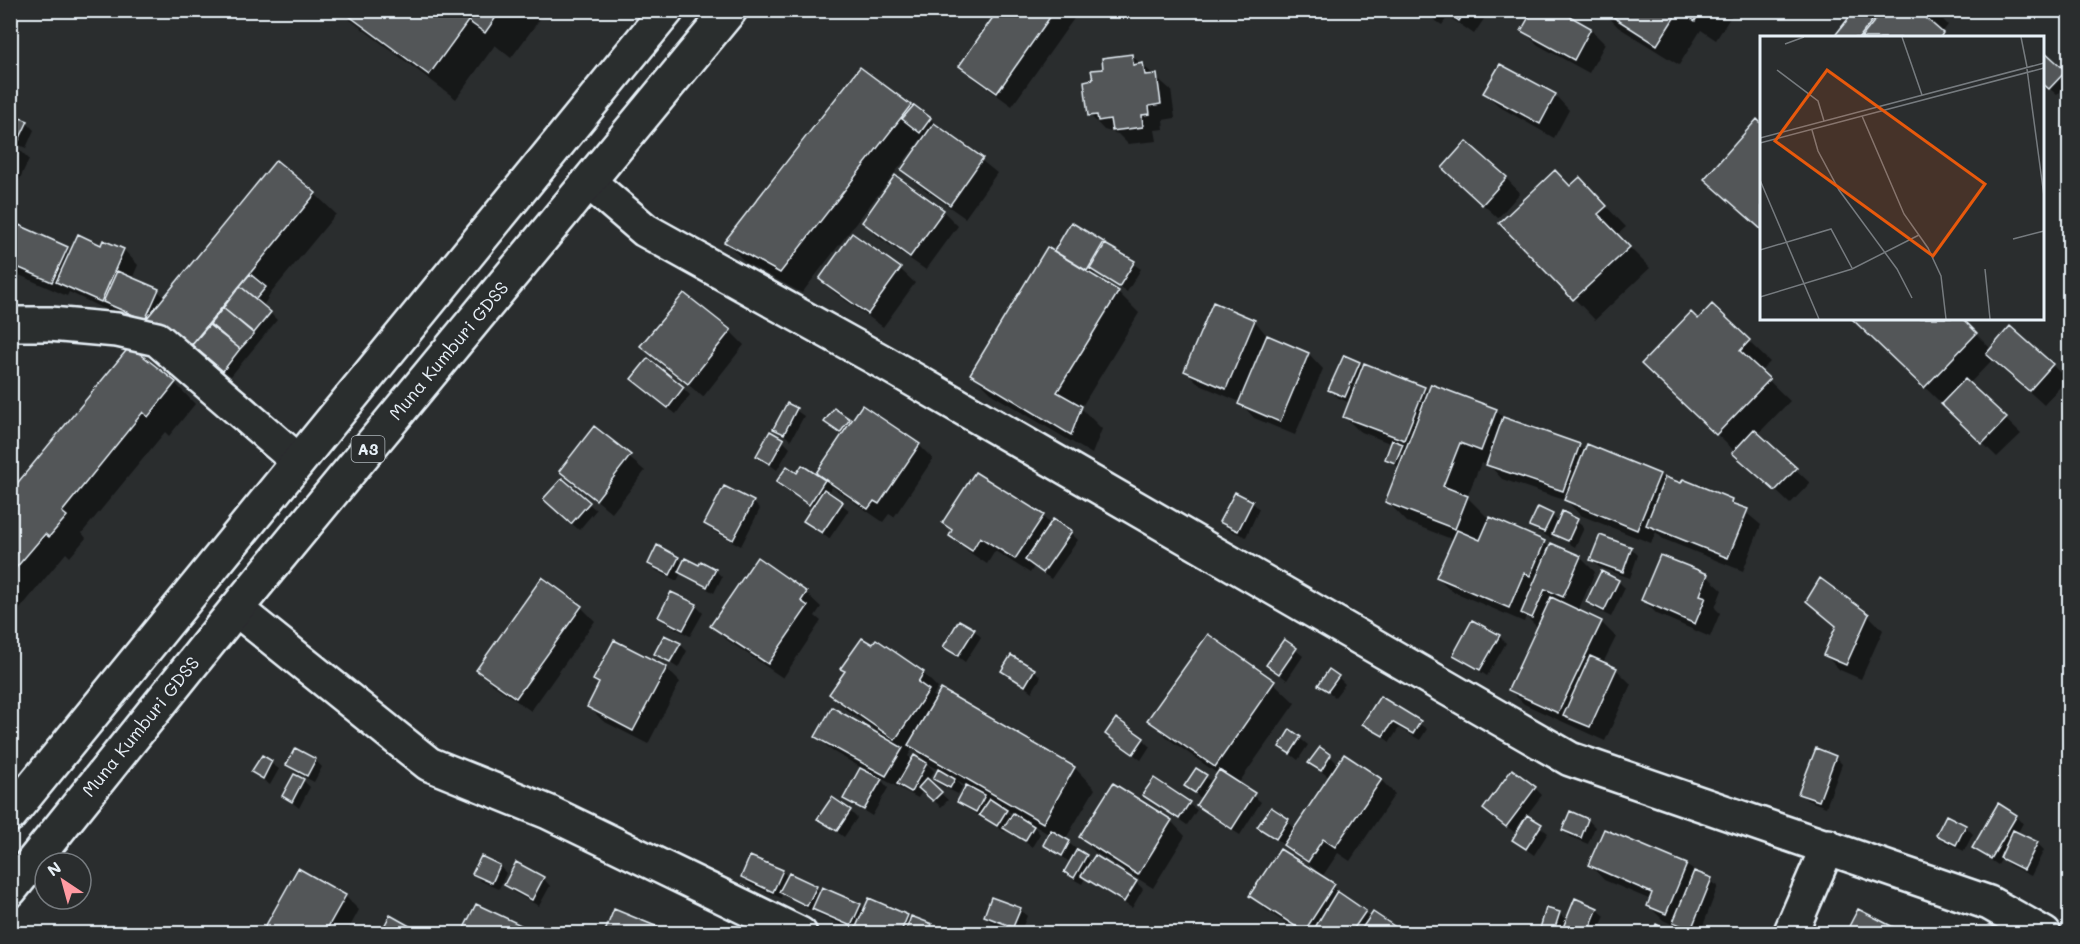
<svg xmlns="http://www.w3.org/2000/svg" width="2080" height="944" font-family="Mali,sans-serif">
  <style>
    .shadow { fill: #0007; fill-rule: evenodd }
    .building { fill: #535759; stroke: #e8f1f8; stroke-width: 1.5 }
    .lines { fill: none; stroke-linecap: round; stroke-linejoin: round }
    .minor-casing { stroke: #e8f1f8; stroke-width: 38 }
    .highway-casing { stroke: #e8f1f8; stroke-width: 38 }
    .minor { stroke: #2a2d2e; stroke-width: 33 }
    .highway { stroke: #2a2d2e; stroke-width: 33 }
    .labels { text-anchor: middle; stroke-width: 4.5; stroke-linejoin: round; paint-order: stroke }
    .shield { fill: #2a2d2e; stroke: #afb6bb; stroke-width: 1.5 }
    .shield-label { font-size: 16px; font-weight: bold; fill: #e8f1f8 }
    .street-label { font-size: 18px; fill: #e8f1f8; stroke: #2a2d2e }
    .inset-road { fill: none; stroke: #767b7f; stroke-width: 1.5 }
    .view { fill: #e8590c; fill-opacity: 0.15; stroke: #e8590c; stroke-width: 3 }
    .inset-edge { fill: none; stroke: #e8f1f8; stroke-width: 3 }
  </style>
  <rect width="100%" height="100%" fill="#2a2d2e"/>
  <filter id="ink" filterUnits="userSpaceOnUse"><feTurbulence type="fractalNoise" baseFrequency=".0167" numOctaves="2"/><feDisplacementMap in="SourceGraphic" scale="12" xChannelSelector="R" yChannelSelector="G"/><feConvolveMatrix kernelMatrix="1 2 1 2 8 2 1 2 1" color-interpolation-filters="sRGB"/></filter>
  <g filter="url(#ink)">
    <path class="shadow" d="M337,10H538L543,15L511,58L495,45L456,99Z
      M1000,10H1080L1012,106L976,80L961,66Z
      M1419,10H1490L1474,34L1448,16L1442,25Z
      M1602,10H1735L1716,40L1701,30L1679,65L1618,27Z
      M1872,10L1880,17L1883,10H1934L1948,25L1942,33L1946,38H1835Z
      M1590,29L1605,44L1589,73L1538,45L1523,31Z
      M2044,53L2070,76V82L2057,95L2042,82Z
      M1132,56L1171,90L1175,118L1163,120L1164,129L1155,130L1157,141L1128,144L1118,134L1104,130L1090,115L1094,80L1104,70Z
      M861,69L913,109L914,107L930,119L997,173L965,218L917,184L903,170L924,141L921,139L802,293L746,263L726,242Z
      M1485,93L1555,95L1569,110L1554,138L1500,107Z
      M10,116L27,123L34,130L26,148L12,142L29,159L10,200Z
      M1762,126V230L1706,179Z
      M896,178L943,211L958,226L926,270L878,237L864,222Z
      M1506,178L1520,193L1498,218L1458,182Z
      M1571,187L1600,200L1626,227L1617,235L1650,268L1595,320L1502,223Z
      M315,194L336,214L271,293L263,306L277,320L231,376L214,363L208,370L152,326L117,311L116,315L69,292L67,296L10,271V223L72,252L102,247L104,242L124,250L138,265L132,279L158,291L165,298ZM118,307L152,322L151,325L118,310Z
      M1072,224L1141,269L1127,292L1096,273L1094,277L1118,292L1139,313L1081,408L1102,429L1092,454L993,395L972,374L1061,256L1056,251Z
      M853,235L900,269L915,283L883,327L835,293L821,279Z
      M1214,304L1255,321L1268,337L1309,354L1323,369L1295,435L1254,418L1240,402L1200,385L1186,371Z
      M1712,307L1770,362L1760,372L1790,401L1758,434L1810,483L1790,504L1664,384L1698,321Z
      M1853,318H1974L1967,325L1992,350L2052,365L2067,379L2044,405L1993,359L1969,384L2021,434L1997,457Z
      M730,331L744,345L703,397L642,346Z
      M1359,363L1364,368L1365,365L1425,388L1429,392L1496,411L1505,419L1579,446L1585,452L1659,475L1666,481L1731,500L1761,525L1743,571L1663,539L1656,532L1651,543L1580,515L1567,501L1502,479L1490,466L1481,463L1467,497L1490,520L1544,542L1550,548L1580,557L1595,572L1578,611L1601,622L1616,637L1603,663L1616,669L1631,684L1605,741L1524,704L1509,689L1538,628L1526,616L1524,622L1452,591L1437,577L1454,540L1407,522L1387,501L1400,468L1386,458L1392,444L1359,431L1345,417L1350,403L1337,397L1330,390Z
      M175,383L195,404L169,436L165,432L82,533L86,538L70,557L66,553L10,621V495Z
      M640,386L683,388L690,395L676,414Z
      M788,405L804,416L791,440L775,428Z
      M834,410L852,423L919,445L933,459L894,517L889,514L883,522L832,487L828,494L849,510L829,539L805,520L813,509L778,482L797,475L803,467L828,482L818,473L843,436L826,422Z
      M594,428L645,471L612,513L561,470Z
      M783,441L790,448L777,470L757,455Z
      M562,480L596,510L579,530L552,506Z
      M1235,494L1252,502L1259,509L1246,537L1228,529L1221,521Z
      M753,502L760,509L741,546L713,531L706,524Z
      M1552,515L1558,522L1577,521L1584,528L1575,547L1554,534L1551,538L1538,532L1531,525Z
      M1043,517L1051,525L1071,533L1078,540L1051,579L1034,567L1030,573L995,551L987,564L966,550L951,536L953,532L944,523Z
      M1631,548L1638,555L1630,578L1599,567L1592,560Z
      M1661,556L1707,576L1722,590L1715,608L1720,613L1710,637L1657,614L1643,600Z
      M678,558L684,564L715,570L722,577L714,593L681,573L677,581L657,571L649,564Z
      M757,559L806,593L821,607L815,616L821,621L783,678L727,640L712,626Z
      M1618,581L1625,588L1611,617L1595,609L1588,602Z
      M1808,601L1868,615L1883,630L1861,679L1840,670L1825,655L1837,627Z
      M696,606L703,613L690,636L667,624L660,617Z
      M581,607L595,621L531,711L492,684L478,669Z
      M974,630L981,637L965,662L945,647Z
      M1208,636L1274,683L1295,703L1238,784L1261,802L1240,835L1205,812L1198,805L1202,799L1186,786L1197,770L1213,783L1218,774L1170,740L1149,720Z
      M1499,636L1506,643L1487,676L1455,655Z
      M876,641L923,673L938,688L933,696L937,700L942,691L1075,768L1095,789L1065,840L1092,862L1136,882L1143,889L1132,908L1085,878L1082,884L1073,879L1066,871L1071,863L1045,845L1050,835L1032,824L1040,834L1032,847L1007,829L1005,832L966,808L959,801L967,787L957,781L962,787L958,794L942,786L934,779L939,770L929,765L913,748L908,756L913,760L915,757L928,765L934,771L928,781L948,800L941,807L923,790L918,798L879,777L888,788L872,816L845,799L862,768L832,751L817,736L888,739L845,709L831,694L846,672L842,669ZM1005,810L1014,814L1012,817Z
      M1285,641L1303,656L1287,680L1268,665Z
      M680,644L687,651L678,668L656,654Z
      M666,668L680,682L648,744L603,721L588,706L600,685L594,680Z
      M1034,670L1041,677L1032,692L1003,671Z
      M1338,677L1345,684L1335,697L1320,685Z
      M1380,698L1427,729L1420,740L1399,728L1390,742L1364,724Z
      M1291,731L1308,745L1298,760L1281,747Z
      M1107,734L1143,739L1150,746L1141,760Z
      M1330,756L1339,765L1381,780L1395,794L1350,861L1338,853L1322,877L1371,918L1403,934H1302L1266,910L1251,896L1316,870L1259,826L1271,809L1296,829L1330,778L1310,763Z
      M262,757L279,769L270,785L253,772Z
      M1835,757L1842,764L1826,807L1807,800L1800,793Z
      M315,760L322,767L314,782L295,772L288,765Z
      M303,780L310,787L299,808L284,796Z
      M1154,780L1197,810L1187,825L1144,795Z
      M1535,788L1542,795L1526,816L1548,833L1534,855L1513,840L1526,821L1523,819L1514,832L1485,809Z
      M850,811L857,818L844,837L819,819Z
      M2016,816L2023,823L2017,834L2037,843L2044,850L2031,876L2009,865L2002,858L1998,865L1973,848Z
      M1947,817L1966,827L1973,834L1964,851L1945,842L1938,835Z
      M1588,820L1595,827L1588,844L1571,837L1564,830Z
      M1171,821L1185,836L1153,888L1095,852L1081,837Z
      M1605,831L1687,866L1718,886L1700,934H1692L1663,920L1648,905L1651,900L1604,880L1590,865Z
      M516,864L543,878L550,886L539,906L513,892L506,885Z
      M499,866L506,873L499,889L481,881L474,874Z
      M782,871L788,877L816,888L821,893L860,905L865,911L907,916L911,920L931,925L938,932L865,934L860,929L858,932L821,916L815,910L814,912L782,894L781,898L749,884L742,877Z
      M345,896L359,910L346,934H262Z
      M1020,909L1027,916L1020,933L992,923L985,916Z
      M1597,909L1605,916L1597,934H1567L1563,930L1562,934H1543L1541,931L1559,913L1567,921Z
      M522,927L528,934H463Z"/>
    <path class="building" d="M341,10H501L485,33L468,21L429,75Z
      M998,10H1055L997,93L959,66Z
      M1444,10H1466L1459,21Z
      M1533,10H1559L1591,28L1574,60L1521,31Z
      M1602,10H1679L1657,45Z
      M1679,10H1701L1695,21Z
      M1855,10H1874L1878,13L1859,38H1833Z
      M1883,10H1934L1927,19L1943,33L1940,38H1861Z
      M2044,51L2066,71L2049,89L2042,83Z
      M1132,54L1133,65L1143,63L1145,75L1157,74L1161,104L1149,106L1150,114L1142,115L1143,127L1112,131L1110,119L1098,121L1097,115L1088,116L1084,81L1093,79L1091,70L1103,69L1102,58Z
      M1500,64L1556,94L1540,124L1483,93Z
      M860,67L911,105L780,273L724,242Z
      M914,105L931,118L920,133L902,119Z
      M10,114L28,121L18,142L10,139Z
      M1757,119L1762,124V230L1704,179Z
      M934,123L983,158L950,205L901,170Z
      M1466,141L1507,177L1482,205L1442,168Z
      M276,160L316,193L187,350L147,318Z
      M1555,170L1570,186L1580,177L1607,206L1598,214L1630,247L1573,300L1499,223Z
      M895,175L944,210L910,257L862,222Z
      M10,221L68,247L52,282L10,264Z
      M1071,222L1104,242L1087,271L1054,251Z
      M852,233L901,268L868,314L819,279Z
      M78,234L101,245L103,240L124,249L101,302L56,282Z
      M1105,244L1135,261L1119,287L1090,269Z
      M1047,247L1119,291L1057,392L1082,406L1071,435L970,374Z
      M117,271L159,289L145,320L103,302Z
      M250,274L266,287L256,299L240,286Z
      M240,286L271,312L254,333L223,308Z
      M684,293L731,330L688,384L640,346Z
      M1213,302L1255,320L1226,389L1184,371Z
      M1712,304L1750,340L1740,351L1770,379L1716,435L1641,364L1691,312L1698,319Z
      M223,308L254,334L240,349L210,324Z
      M1851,318H1962L1977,333L1924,388Z
      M209,325L240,349L223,371L192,345Z
      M2010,326L2053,364L2029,391L1986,354Z
      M1267,335L1309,353L1280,422L1238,404Z
      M130,346L176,382L148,417L143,412L62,512L67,516L49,537L45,534L10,575V492Z
      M1344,355L1360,362L1345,397L1328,390Z
      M648,358L684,387L668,408L631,379Z
      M1364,363L1425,387L1404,440L1343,417Z
      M1965,379L2007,418L1982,444L1941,404Z
      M1431,384L1497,409L1481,451L1460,443L1443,486L1468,496L1455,529L1385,502Z
      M787,403L797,408L784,434L773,429Z
      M862,405L920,444L879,504L874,501L868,509L816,473Z
      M834,408L850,419L840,433L824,422Z
      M1503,417L1580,444L1563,491L1486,465Z
      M594,426L631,455L596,500L559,471Z
      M1754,429L1797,468L1775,491L1732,453Z
      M770,431L784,439L770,464L756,456Z
      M1392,440L1403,444L1395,463L1385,459Z
      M1587,444L1660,474L1637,530L1564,500Z
      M802,465L825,480L809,505L776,482L787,466L797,473Z
      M975,472L1044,515L1015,559L980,537L972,551L949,536L952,530L942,523Z
      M1665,477L1681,483L1683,479L1732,499L1731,503L1748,509L1728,558L1646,525Z
      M562,478L590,502L571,524L543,499Z
      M724,486L754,501L733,540L704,524Z
      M824,489L843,502L822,533L803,521Z
      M1235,492L1253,501L1238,531L1219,522Z
      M1538,507L1553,514L1544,532L1529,526Z
      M1562,511L1578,519L1568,541L1552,534Z
      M1490,517L1545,541L1530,576L1524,573L1509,608L1436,577L1457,530L1480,540Z
      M1053,519L1072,531L1043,573L1025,560Z
      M1600,535L1632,547L1623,572L1590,560Z
      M1551,543L1581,556L1563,597L1545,589L1532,618L1521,613Z
      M657,545L679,557L670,575L648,564Z
      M1660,555L1708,574L1700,595L1706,597L1695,624L1641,600Z
      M757,557L807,592L801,601L808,606L768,664L710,626Z
      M685,558L699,565L701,561L716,569L707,587L678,572Z
      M1601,571L1619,580L1604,611L1586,602Z
      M542,577L582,606L516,698L476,670Z
      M1820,578L1869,614L1846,665L1823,655L1836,626L1806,601Z
      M671,592L697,604L683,630L658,617Z
      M1551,597L1602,621L1558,713L1508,690Z
      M959,620L975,629L958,656L943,647Z
      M1472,620L1500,635L1480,670L1453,655Z
      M1208,634L1275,681L1215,767L1147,720Z
      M664,635L681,643L670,662L654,654Z
      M862,638L872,644L876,639L924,672L918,682L929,690L895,740L829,694L845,671L840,669Z
      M1284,639L1297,648L1279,674L1266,665Z
      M614,640L667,667L633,731L587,707L599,683L593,680Z
      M1011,655L1035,669L1025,686L1001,671Z
      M1590,656L1617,668L1590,727L1563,716Z
      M1329,669L1339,676L1328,691L1318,685Z
      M941,689L1075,767L1043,823L908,745Z
      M1380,696L1421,721L1413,734L1392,722L1383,736L1362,724Z
      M832,707L903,748L886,776L815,737Z
      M1116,718L1144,738L1133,754L1105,734Z
      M1290,729L1301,737L1290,754L1279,747Z
      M1320,747L1331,755L1321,771L1308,763Z
      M295,748L316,759L307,776L286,765Z
      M1816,748L1836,756L1819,801L1798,794Z
      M1344,754L1382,779L1335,847L1323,839L1308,862L1283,845Z
      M262,755L272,761L263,779L251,772Z
      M914,755L927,763L911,792L897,784Z
      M860,768L882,779L864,810L843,799Z
      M1196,768L1207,775L1195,793L1184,786Z
      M938,769L955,779L950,788L933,779Z
      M1512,769L1536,787L1506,827L1483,809Z
      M1219,770L1255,793L1232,829L1196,805Z
      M294,774L304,779L292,802L282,796Z
      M927,778L942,792L933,801L918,788Z
      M1154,778L1190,802L1179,819L1142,795Z
      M1113,783L1172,820L1138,875L1079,837Z
      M966,785L985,795L976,812L957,802Z
      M832,797L851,810L837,831L817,819Z
      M990,799L1007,810L997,826L979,815Z
      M1998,803L2017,815L1991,859L1972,848Z
      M1271,807L1289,819L1276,839L1257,827Z
      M1570,811L1588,819L1581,838L1562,830Z
      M1013,813L1034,826L1025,841L1003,828Z
      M1527,815L1542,824L1526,849L1512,840Z
      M1946,815L1966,825L1956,845L1936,835Z
      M1604,829L1687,864L1666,914L1647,906L1652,893L1588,865Z
      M1051,830L1070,841L1062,856L1043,845Z
      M2013,830L2038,842L2024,870L2000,858Z
      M1077,849L1087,855L1074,878L1064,872Z
      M1280,849L1335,884L1304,932L1249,896Z
      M1095,855L1137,881L1124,902L1081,876Z
      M481,856L500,865L492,883L472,874Z
      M750,856L783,870L773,892L741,877Z
      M516,862L544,877L532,900L504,885Z
      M298,868L346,895L324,934H261Z
      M1694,871L1712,878L1691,930L1673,922Z
      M789,873L817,886L807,906L779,892Z
      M822,887L861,904L851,926L812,909Z
      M1337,891L1366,911L1350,934H1311Z
      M991,897L1021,908L1013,927L984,916Z
      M869,898L908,915L900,934H871L856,927Z
      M1575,898L1598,908L1587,934H1570L1562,930Z
      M476,904L523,926L519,934H461Z
      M1546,908L1560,912L1553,934L1539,932Z
      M614,909L675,934H604Z
      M1858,909L1907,934H1845Z
      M1373,912L1406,934H1358Z
      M390,915L424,934H380Z
      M911,916L932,924L928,934H905Z
      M1656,924L1676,934H1652Z"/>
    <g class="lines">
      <defs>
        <path id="minor" d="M589,182L645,230L883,362L1570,759L1989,903L2044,934
          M10,324H50L117,330L157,339L298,461
          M236,609L429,764L548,812L800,934
          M1790,934L1828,846"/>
        <path id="highway" d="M10,815L667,10
          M10,890L236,609L730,10"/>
      </defs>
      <use href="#minor" class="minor-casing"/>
      <use href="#highway" class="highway-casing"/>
      <use href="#minor" class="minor"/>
      <use href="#highway" class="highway"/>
    </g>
  </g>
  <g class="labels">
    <rect class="shield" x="351.5" y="436" width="33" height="26" rx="4.5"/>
    <g class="shield-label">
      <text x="368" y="455">A3</text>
    </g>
    <g class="street-label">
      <text transform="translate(449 351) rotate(-50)" y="6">Muna Kumburi GDSS</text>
      <text transform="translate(141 727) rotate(-51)" y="6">Muna Kumburi GDSS</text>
    </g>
  </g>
  <g transform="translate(1760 36)">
    <rect width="284" height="284" fill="#2a2d2e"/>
    <path class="inset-road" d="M142,1L162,59M261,1L267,31M25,8L44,1M267,33L284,160M17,34L58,65L64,85M102,80L144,178L168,212L181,240L186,283M52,94L58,115L79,154L137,233L152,262M0,102L284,27M0,107L284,32M0,144L59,283M253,203L284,195M0,214L71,193L92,232M225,233L230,283M0,261L92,233L159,199"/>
    <path class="view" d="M67,34L225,148L173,220L15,105Z"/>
    <rect width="284" height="284" class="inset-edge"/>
  </g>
  <rect width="2080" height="944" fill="none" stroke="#2a2d2e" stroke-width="36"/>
  <rect x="18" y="18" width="2044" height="908" fill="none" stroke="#e8f1f8" stroke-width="2" filter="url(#ink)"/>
  <g transform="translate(63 881) rotate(324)"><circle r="28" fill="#2a2d2e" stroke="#767b7f" stroke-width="1.5"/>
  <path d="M0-4.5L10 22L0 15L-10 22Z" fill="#ff9aa2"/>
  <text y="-9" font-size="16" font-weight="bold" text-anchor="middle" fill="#e8f1f8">N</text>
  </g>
</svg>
